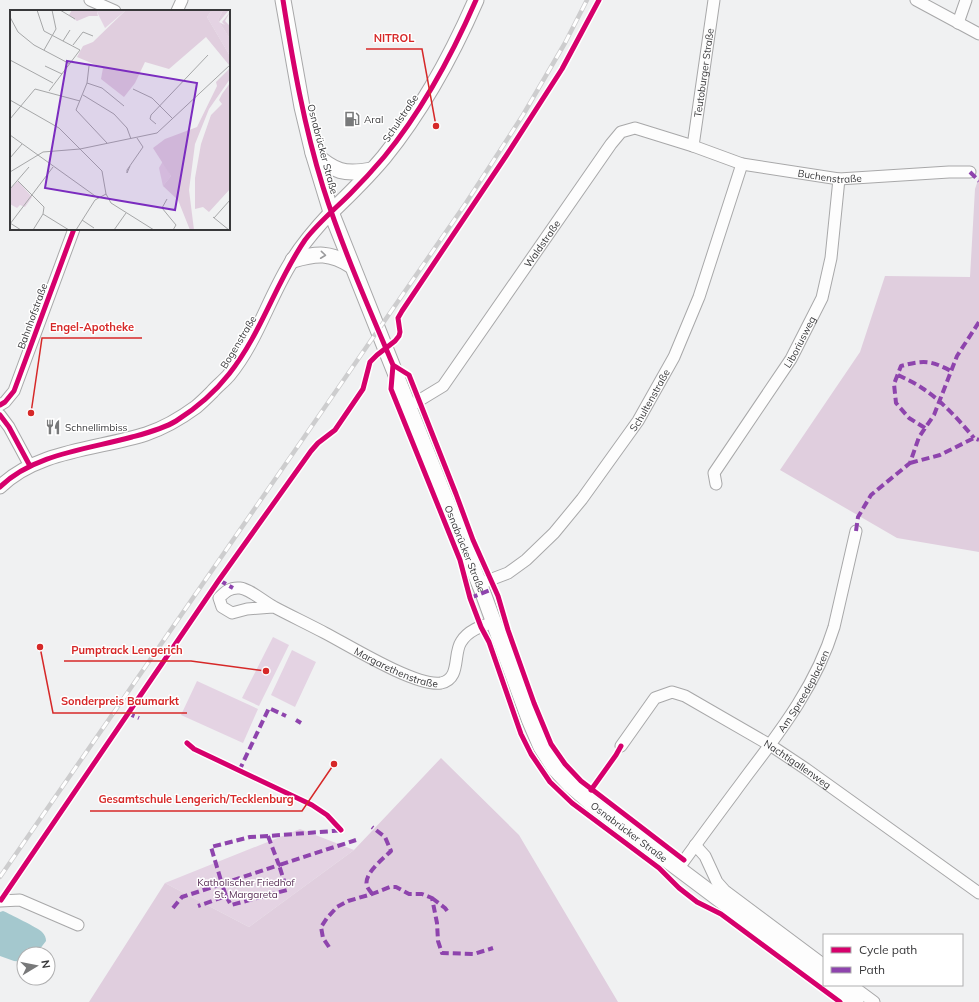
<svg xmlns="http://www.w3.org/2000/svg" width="979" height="1002" font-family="Mulish,sans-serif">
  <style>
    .green { fill: #e4d3e3 }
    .forest { fill: #e0cede }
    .water { fill: #a4c8ce }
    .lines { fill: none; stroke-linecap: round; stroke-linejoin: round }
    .minor-casing { stroke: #a8a8a9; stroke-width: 13 }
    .tertiary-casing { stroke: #a8a8a9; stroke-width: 15 }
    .secondary-casing { stroke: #a8a8a9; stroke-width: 17 }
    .minor { stroke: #fdfdfd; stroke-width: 11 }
    .tertiary { stroke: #fdfdfd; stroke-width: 13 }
    .secondary { stroke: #fdfdfd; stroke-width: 15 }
    .rail-casing { stroke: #cdcdce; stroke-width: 4.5 }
    .rail { stroke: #fff; stroke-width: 3; stroke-dasharray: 9; stroke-linecap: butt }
    .quiet { stroke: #8e44ad; stroke-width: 4; stroke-dasharray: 8 4; stroke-linecap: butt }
    .cycleway-casing { stroke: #fff; stroke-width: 8 }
    .cycleway { stroke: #d6006c; stroke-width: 5 }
    .oneway { stroke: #9a9a9c }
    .labels { text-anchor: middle; stroke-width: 3; stroke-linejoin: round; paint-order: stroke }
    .street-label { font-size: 10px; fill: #38383a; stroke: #fff }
    .poi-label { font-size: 10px; fill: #38383a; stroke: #fff; text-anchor: start }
    .park-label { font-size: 10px; fill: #592f56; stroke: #fff }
    .inset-road { fill: none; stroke: #a6a7a8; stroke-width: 1 }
    .view { fill: #7b2cbf; fill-opacity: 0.15; stroke: #7b2cbf; stroke-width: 2 }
    .inset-edge { fill: none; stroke: #38383a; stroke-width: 2 }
    .leader { fill: none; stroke: #d62828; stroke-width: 1.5 }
    .callout-dot { fill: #d62828; stroke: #fff; stroke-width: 1.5 }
    .callout-label { font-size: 11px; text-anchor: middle; font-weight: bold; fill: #d62828; stroke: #fff; stroke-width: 3; stroke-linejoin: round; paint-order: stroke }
  </style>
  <rect width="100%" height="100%" fill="#f0f1f2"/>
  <path class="green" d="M273,637L289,645L259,706L242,698Z
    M292,650L316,662L295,707L271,695Z
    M197,681L258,709L243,743L181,715Z
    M300,829L354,850L249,927L165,883Z"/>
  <path class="forest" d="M979,177V552L897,538L780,470L860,352L885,276L970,277L975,189Z
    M441,758L519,835L618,1002H89L165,883L249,927L354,850Z"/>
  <path class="water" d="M3,911C8,913 40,929 42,932C45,935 46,938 46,941L36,954H24V962L14,961L0,956V912Z"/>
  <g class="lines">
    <defs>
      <g id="minor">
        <path d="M90,0L115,11"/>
        <path d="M916,0L979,34"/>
        <path d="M177,11L182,0"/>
        <path d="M958,23L966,0"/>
        <path id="s1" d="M693,146L714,0"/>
        <path d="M0,405L5,402L14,391L74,229"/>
        <path id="s2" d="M410,406L443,386L611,144L621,132L635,128L693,146L742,164L839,179L949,172H970"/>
        <path d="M0,415L9,427L30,466"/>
        <path id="s3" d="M716,484L714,473L791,359L822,298L831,258L839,179"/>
        <path id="s4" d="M479,584L508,573L526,560L554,533L582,499L638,421L674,357L699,297L742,164"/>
        <path id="s5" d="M273,607L247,609L232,613L222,607L219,598C225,592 230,587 240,588C250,589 264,602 274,607C291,616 308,624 325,633C350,646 416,687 441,683C461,679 453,654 461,642C468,630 482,626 494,622"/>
        <path id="s6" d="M621,746L655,698L672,692L685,696L770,745L806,769L979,893"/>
        <path d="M695,845L705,856L717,882L725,891L824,965"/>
        <path id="s7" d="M678,869C701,837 725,805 748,774C783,728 817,683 834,627L856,531"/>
        <path d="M0,901L20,900L78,925"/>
        <path d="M851,985L874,1002"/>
      </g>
      <path id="tertiary" d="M0,487C37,450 99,449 146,434C164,428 181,418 196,407C202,402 207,397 212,392C217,386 224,381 229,375C256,342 268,300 290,264C302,244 316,228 331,212"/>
      <g id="secondary">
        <path id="s8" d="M283,0L302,107L313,153L331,212L483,593L529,719L541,747L555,769L569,784L591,803L824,978"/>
        <path d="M313,153C335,172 344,175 372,170"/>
        <path d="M331,212C350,194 368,176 384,157C422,110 452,55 476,0"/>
        <path d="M293,260C317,253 330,252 352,266"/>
        <path d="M833,985L856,1002"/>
      </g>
    </defs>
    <use href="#minor" class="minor-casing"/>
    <use href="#tertiary" class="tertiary-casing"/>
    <use href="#secondary" class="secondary-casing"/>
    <use href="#minor" class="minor"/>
    <use href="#tertiary" class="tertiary"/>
    <use href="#secondary" class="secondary"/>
    <defs>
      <path id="rail" d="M0,877L466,203L523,115L565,43L587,0"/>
    </defs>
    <use href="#rail" class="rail-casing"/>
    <use href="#rail" class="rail"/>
    <path class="quiet" d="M970,172L979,181
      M898,375C906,379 915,383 922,388C942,401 959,420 974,438
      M925,428L909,418L896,403L894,384L901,366C924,360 930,360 951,371
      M910,463L940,455L974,438L979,440
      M856,531L858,517L871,495L910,463L919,437L934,415L957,356L979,322
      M219,580L233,588
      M470,598L495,588
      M127,713L139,718
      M296,720L301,723
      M239,771L269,708L286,716
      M268,836L250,837L211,847L222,884L279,865L268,836L333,831L341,830
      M372,894C371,892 368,889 367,886C363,874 383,859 391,851L385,837L372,827
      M226,896L231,905L287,890L279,865L356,840
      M432,898L445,908L448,912
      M173,908L182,897L222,884L226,896L198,906
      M329,947L323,938L321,927L327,918L337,907L348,901L372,894L390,887H396L409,894H422L432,898L437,923L438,941L442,953L474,954L493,948"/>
    <defs>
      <path id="cycleway" d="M283,0C293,63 304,126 323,187C342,247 368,306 393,365L391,389L460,560L470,598L481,627L489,642L521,734L531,754L550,782L572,803L659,868L679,888L697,902L721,914L840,1002
        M393,365L409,375L456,494L473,540L498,596L508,630L534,703L551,744L565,764L581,781L684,860
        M0,405L5,402L14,391L74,229
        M0,415L9,427L30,466
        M0,487C33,454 89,449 132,437C147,433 163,429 176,421C195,409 215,392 229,374C261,334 276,282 305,240C318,223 335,209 350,194C362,182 373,170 384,157C422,111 452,55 476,0
        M187,743L194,749L312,805L327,815L341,830
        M591,790L616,755L621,746
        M1,900L219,580L311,451L318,443L335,430L363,389L370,362L377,355L395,341L399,336L400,332L398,318L402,311L506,156L562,69L599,0"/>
    </defs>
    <use href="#cycleway" class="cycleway-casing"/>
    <use href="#cycleway" class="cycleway"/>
  </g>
  <defs><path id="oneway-chevron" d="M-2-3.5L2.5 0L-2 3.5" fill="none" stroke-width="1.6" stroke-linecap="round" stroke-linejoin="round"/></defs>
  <use class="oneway" href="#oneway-chevron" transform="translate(323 255) rotate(6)"/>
  <defs>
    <symbol id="fuel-bare" viewBox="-9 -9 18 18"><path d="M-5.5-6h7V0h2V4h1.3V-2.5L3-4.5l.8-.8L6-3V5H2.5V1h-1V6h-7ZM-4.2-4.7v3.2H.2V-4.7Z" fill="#78797a" stroke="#fff" stroke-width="2.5" paint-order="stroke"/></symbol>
    <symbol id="restaurant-bare" viewBox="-9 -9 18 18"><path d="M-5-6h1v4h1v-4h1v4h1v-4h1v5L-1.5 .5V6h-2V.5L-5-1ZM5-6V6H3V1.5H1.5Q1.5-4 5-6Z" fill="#78797a" stroke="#fff" stroke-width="2.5" paint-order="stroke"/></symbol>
  </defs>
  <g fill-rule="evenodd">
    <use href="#fuel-bare" x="341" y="108" width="22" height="22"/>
    <use href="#restaurant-bare" x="42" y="416" width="22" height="22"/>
  </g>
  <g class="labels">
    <g class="street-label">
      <text dy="4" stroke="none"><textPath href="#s1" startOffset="74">Teutoburger Straße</textPath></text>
      <text transform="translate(400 118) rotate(-56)" y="4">Schulstraße</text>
      <text transform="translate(323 149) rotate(75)" y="4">Osnabrücker Straße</text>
      <text dy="4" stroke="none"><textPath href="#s2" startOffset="565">Buchenstraße</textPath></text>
      <text dy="4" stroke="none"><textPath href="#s2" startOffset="212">Waldstraße</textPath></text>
      <text transform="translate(32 316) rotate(-70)" y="4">Bahnhofstraße</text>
      <text dy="4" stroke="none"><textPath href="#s3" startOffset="168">Liboriusweg</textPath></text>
      <text transform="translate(238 342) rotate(-59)" y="4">Bogenstraße</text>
      <text dy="4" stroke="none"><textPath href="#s4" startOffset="256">Schultenstraße</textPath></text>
      <text dy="4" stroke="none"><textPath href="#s8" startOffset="580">Osnabrücker Straße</textPath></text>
      <text dy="4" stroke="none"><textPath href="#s5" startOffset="263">Margarethenstraße</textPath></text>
      <text dy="4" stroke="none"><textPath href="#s7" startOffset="218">Am Spreedeplacken</textPath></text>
      <text dy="4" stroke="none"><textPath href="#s6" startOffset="222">Nachtigallenweg</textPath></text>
      <text dy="4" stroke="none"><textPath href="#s8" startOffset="916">Osnabrücker Straße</textPath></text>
    </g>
    <g class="poi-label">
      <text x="364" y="123">Aral</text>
      <text x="65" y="431">Schnellimbiss</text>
    </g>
    <g class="park-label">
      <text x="246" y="886">Katholischer Friedhof<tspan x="246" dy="12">St. Margareta</tspan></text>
    </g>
  </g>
  <g transform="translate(10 10)">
    <rect width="220" height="220" fill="#f0f1f2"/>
    <path d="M91,0H116L95,18L87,2ZM202,0H213L208,10L220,29V46L197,7ZM153,151L161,166L153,176L149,158ZM8,171L22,187L15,197L10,195L7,198L0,194V179Z" fill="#e4d3e3"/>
    <path d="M62,0H91L87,2L88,6H79L67,11L59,5ZM116,0H202L197,7L220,46V53L219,55L196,27L159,59L135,52L125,73L114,87L91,69L93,58L67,47L73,36L83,32ZM213,0H219L209,12L215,15L212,12L220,2L215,11L220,16V29L208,10ZM220,58V69L199,99L185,134L179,180L184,220H180L168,190L153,176L161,166L143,138L155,129L187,117L207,76L206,72ZM220,73V179L199,202L193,197L185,199V168L191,134L201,105L212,94L209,90L212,84Z" fill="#e0cede"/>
    <path class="inset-road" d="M27,0L34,21L70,40L39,81M50,0L65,9M0,7L8,22L24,35L60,54M53,31L60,20M63,35L73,22L83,26M34,40L46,19L42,0M0,50L43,73M35,56L52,64M79,56L77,73L66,100L97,133M77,73L92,78L114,96M123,79L142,88L163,109M73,85L104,104L117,118L121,129M0,90L49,118L70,139M0,109L25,79L70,91M146,114L140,109L141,105L198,45M0,125L88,188M70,139L92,161L96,184L101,193L144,220M0,148L12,134M120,156L117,163V160L133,137L127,128M0,162L33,142L70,139L147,123L220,55M8,171L34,197L33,204L59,220M0,179L19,157M157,189L152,198L166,215L163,220M203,207L219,220M204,208L220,190M72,210L84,218M0,213L11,220M0,214L43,157M23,220L33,204M66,220L85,190L96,184M104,220L116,203"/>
    <path class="view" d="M57,51L187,73L165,200L35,178Z"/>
    <rect width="220" height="220" class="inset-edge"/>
  </g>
  <path class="leader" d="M436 126L422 49H366M31 413L42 338H142M266 671L191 661H64M40 647L53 713H187M334 764L302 811H90"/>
  <g class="callout-dot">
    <circle cx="436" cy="126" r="4"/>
    <circle cx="31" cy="413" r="4"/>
    <circle cx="266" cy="671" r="4"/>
    <circle cx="40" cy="647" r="4"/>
    <circle cx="334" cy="764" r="4"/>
  </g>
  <g class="callout-label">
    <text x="394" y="42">NITROL</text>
    <text x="92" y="331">Engel-Apotheke</text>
    <text x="127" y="654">Pumptrack Lengerich</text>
    <text x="120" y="705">Sonderpreis Baumarkt</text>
    <text x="196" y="803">Gesamtschule Lengerich/Tecklenburg</text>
  </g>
  <rect x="823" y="934" width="140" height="52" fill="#ffffff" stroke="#afafb0"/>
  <rect x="831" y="947" width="20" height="6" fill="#d6006c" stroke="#afafb0"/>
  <text x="859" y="954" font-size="12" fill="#38383a">Cycle path</text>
  <rect x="831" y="967" width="20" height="6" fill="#8e44ad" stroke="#afafb0"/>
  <text x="859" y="974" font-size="12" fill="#38383a">Path</text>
  <g transform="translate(36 966) rotate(80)"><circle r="19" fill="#ffffff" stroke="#afafb0"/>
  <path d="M0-3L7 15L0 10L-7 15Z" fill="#78797a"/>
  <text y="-6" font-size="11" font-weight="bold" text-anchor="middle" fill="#38383a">N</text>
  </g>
</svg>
